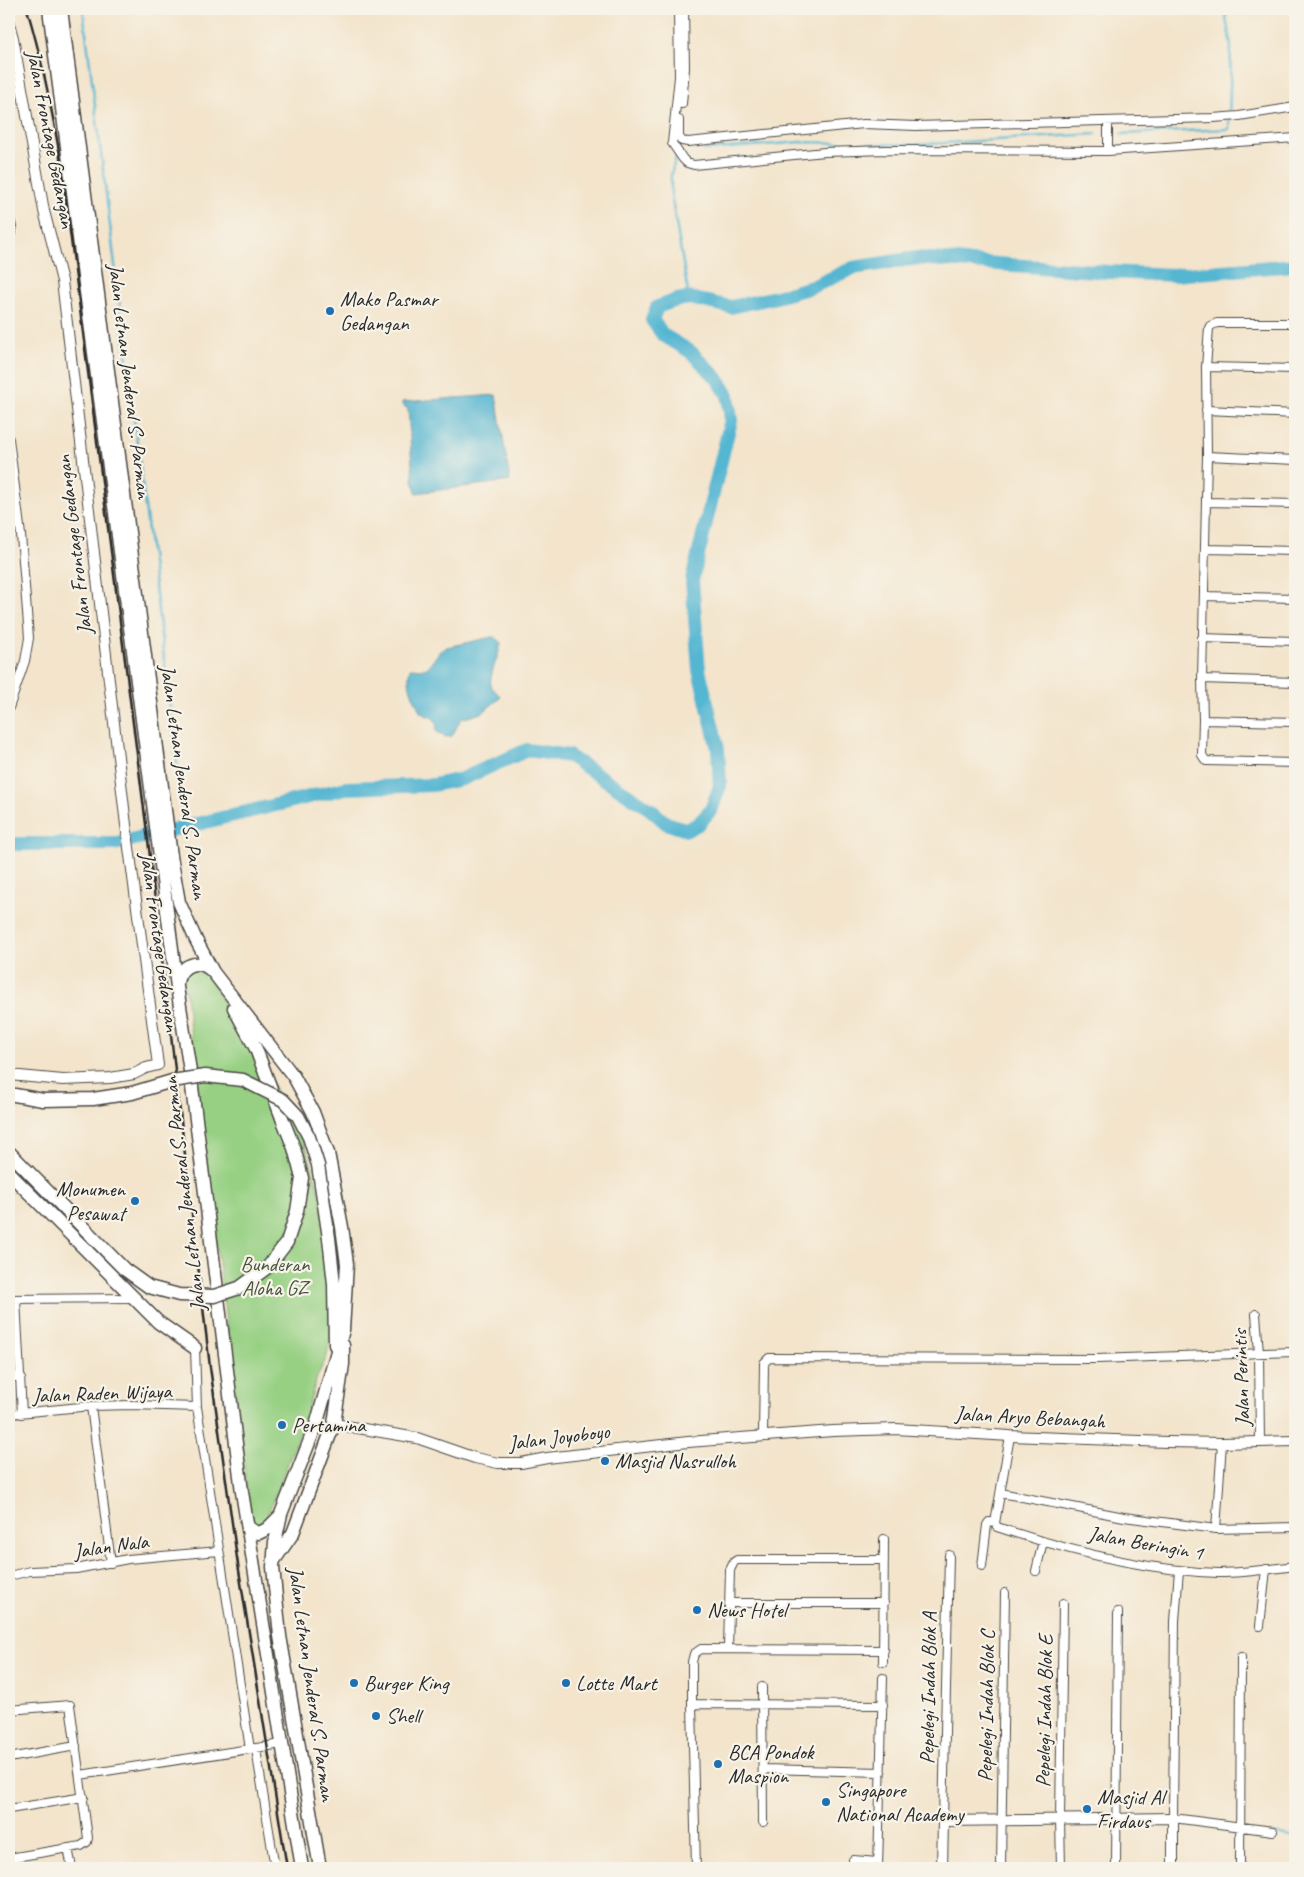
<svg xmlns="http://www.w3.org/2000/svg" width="1304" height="1877" font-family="Caveat,sans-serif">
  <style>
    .green { fill: #97d083; stroke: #617e57 }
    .water { fill: #54b6d2; stroke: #40707e }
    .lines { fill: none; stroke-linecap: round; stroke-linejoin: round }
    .stream { stroke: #54b6d2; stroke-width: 2.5 }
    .river { stroke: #54b6d2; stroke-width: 14 }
    .minor-casing { stroke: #494743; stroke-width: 10 }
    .tertiary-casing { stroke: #494743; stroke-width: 12 }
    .trunk-casing { stroke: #494743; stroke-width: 15 }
    .minor { stroke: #fff; stroke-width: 8 }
    .tertiary { stroke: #fff; stroke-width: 10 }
    .trunk { stroke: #fff; stroke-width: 12 }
    .rail { stroke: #2b2b2b; stroke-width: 2.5 }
    .trunk-bridge-casing { stroke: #494743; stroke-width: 15; stroke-linecap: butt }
    .trunk-bridge { stroke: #fff; stroke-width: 12 }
    .poi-dot { fill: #1f6fb2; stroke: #f7f3e8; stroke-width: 2 }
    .labels { text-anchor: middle; stroke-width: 4.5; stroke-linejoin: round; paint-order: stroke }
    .street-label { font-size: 21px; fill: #2b2b2b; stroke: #f7f3e8 }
    .poi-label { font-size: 21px; fill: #2b2b2b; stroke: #f7f3e8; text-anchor: start }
    .park-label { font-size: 21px; fill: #465441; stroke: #f7f3e8 }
  </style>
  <rect width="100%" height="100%" fill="#f7f3e8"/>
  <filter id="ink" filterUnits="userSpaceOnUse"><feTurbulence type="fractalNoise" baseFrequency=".02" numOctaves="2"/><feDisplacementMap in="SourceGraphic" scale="10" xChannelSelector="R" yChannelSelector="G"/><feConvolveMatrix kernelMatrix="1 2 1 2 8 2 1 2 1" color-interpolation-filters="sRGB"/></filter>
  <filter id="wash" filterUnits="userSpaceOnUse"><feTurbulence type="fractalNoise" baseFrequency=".0096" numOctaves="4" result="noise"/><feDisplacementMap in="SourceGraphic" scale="20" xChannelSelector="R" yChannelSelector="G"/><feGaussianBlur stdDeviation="1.12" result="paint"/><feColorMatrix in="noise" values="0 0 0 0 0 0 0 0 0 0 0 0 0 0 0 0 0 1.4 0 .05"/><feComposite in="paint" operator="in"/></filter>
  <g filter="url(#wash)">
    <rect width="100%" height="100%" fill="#f3e4cb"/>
    <path class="green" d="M203,969L211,979L219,995L238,1025L304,1140L321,1197L332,1327L327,1356L317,1377L303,1425L265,1521L258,1524L254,1522L250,1516L184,979L190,970Z"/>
    <path class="water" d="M496,395L510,481L416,493L413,480L408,409L402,405V402Z
      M492,637H495L501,642C500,654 488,677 491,685C492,689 498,693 501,697L482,713L461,719L452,736L445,737L436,731L437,723L433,718L421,713C414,698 406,685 410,668L425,669L429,666L440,651L447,647Z"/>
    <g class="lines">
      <path class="stream" d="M83,9L185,827
        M1121,134L1229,129L1231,45L1226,18L1227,9
        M704,150L801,142L912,145L1096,134
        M676,156L671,175V194L689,298
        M1266,1834L1295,1837"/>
      <path class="river" d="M9,844H114L346,788L433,785L462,779L527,750L569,756L650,809L666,823L687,830L698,824L711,810L720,786L718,749L699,670L692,580L731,420L728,395L716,377L691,352L663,335L652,320L657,307L677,300L689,298L731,307L776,297L812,287L853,268L917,258L1108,272L1174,275L1295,265"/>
    </g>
  </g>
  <g filter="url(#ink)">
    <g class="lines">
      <defs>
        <path id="minor" d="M678,9L679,77L672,143L683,159L687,163L694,165L825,152L886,150L1108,151L1295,138
          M682,104L685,68L684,9
          M679,120V137L682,141L688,142L864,124L916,126L1213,118L1239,116L1295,107
          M1108,122V151
          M9,216L12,227L9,241
          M1295,323H1217L1210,326L1209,328L1206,367L1207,456L1202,679L1295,682
          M1206,367L1295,369
          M1206,410L1295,414
          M9,439L21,535L29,638L25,661L9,708
          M1207,456L1295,460
          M1206,502L1295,504
          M1205,549L1295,551
          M1204,596L1295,598
          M1202,638L1295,641
          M1202,679L1203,720
          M1295,722L1203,720L1202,755L1206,761L1295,763
          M9,1299L134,1298
          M16,1299L22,1414
          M1256,1314L1259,1353L1260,1441
          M195,1348L197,1407L250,1749
          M9,1377H21
          M91,1406L111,1563
          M9,1414L91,1406L132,1405L197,1407
          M763,1436L764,1363L769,1358L1097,1359L1295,1352
          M1010,1436L995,1523L997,1527C1066,1550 1147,1571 1219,1573C1244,1573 1270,1569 1295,1566
          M1001,1493L1124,1517L1216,1529L1295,1527
          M1216,1529L1222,1443
          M982,1566L987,1525L989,1522L995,1523
          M1179,1570L1175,1621L1173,1818L1273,1831
          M1036,1571L1043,1541
          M9,1576L30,1571L76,1569L128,1559L219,1551
          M729,1603H884
          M1260,1626L1266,1569
          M728,1649L730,1570L734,1562L737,1560H884
          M883,1662L884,1539
          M762,1687L763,1822
          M692,1704L883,1705
          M9,1710L70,1705L88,1838L87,1842L81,1846L9,1858
          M256,1749L275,1868
          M9,1758L76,1746
          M763,1769L881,1772
          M80,1775L282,1744
          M9,1809L84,1797
          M943,1821L949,1555
          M68,1848L72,1868
          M853,1860L878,1862
          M696,1868L692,1704V1662L694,1654L701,1649L884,1650
          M878,1868L883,1678
          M1001,1868L1005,1593
          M1061,1868L1060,1819L1063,1603
          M1116,1868L1118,1612
          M1240,1868L1241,1657"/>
        <path id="tertiary" d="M9,23L13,38L44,211L62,281L126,825L158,1065L146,1068L134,1074L110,1078L63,1080L9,1075
          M334,1424L417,1438L475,1458L498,1463H521L547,1458L688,1442L833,1431L896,1429L1010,1436L1167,1442L1222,1443L1295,1441
          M942,1868L943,1821L1173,1818V1868"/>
        <path id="trunk" d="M49,9L177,987L190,1071L242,1492L302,1868
          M61,9L171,856L179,902L196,940L213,972L294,1077L313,1112L328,1153L342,1227L347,1264L343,1330L317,1422L281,1514L275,1542L273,1567L280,1636L320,1868
          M177,982C181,964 199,958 212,971
          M234,1008L256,1049L282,1118
          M9,1173L158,1322L195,1348
          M329,1238L334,1284L335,1345
          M248,1527L255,1532L259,1533L267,1529L280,1516
          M275,1559L293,1533L334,1424L343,1364V1345"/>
      </defs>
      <use href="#minor" class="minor-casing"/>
      <use href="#tertiary" class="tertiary-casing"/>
      <use href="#trunk" class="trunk-casing"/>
      <use href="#minor" class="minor"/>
      <use href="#tertiary" class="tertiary"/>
      <use href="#trunk" class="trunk"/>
      <path class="rail" d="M27,9C43,62 53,114 62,169L148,840L210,1367L237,1558L287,1868"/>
      <defs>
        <path id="trunk-bridge" d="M9,1094L43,1100L93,1099L132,1093L172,1081L205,1076L243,1080L283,1100L298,1116L309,1137L318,1165L329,1238
          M9,1152L124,1269L149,1287L179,1295L214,1296L239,1288L268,1267L287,1242L297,1211L302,1178L294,1148L282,1118"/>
      </defs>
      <use href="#trunk-bridge" class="trunk-bridge-casing"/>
      <use href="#trunk-bridge" class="trunk-bridge"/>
    </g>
  </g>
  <g class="poi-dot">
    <circle cx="330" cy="311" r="5"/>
    <circle cx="135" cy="1201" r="5"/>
    <circle cx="282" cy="1425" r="5"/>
    <circle cx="605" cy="1461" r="5"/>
    <circle cx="697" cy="1610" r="5"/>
    <circle cx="354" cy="1683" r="5"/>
    <circle cx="566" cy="1683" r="5"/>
    <circle cx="376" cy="1716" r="5"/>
    <circle cx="718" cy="1764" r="5"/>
    <circle cx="826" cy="1802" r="5"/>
    <circle cx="1087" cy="1809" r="5"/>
  </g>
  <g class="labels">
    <g class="street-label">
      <text transform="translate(51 139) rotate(79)" y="7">Jalan Frontage Gedangan</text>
      <text transform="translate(130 381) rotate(83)" y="7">Jalan Letnan Jenderal S. Parman</text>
      <text transform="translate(74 545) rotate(-97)" y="7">Jalan Frontage Gedangan</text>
      <text transform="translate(184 782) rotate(82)" y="7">Jalan Letnan Jenderal S. Parman</text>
      <text transform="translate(160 942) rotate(82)" y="7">Jalan Frontage Gedangan</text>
      <text transform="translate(184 1194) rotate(-97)" y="7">Jalan Letnan Jenderal S. Parman</text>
      <text transform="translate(1241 1378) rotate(-92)" y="7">Jalan Perintis</text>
      <text transform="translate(102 1393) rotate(-2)" y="7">Jalan Raden Wijaya</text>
      <text transform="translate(1030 1417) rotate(3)" y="7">Jalan Aryo Bebangah</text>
      <text transform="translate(559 1437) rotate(-7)" y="7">Jalan Joyoboyo</text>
      <text transform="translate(1146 1543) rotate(10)" y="7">Jalan Beringin 1</text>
      <text transform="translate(111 1546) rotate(-8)" y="7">Jalan Nala</text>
      <text transform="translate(312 1684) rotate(82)" y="7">Jalan Letnan Jenderal S. Parman</text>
      <text transform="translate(928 1688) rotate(-89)" y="7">Pepelegi Indah Blok A</text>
      <text transform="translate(986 1706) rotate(-89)" y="7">Pepelegi Indah Blok C</text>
      <text transform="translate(1044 1711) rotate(-89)" y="7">Pepelegi Indah Blok E</text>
    </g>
    <g class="poi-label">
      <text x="340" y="306">Mako Pasmar<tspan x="340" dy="24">Gedangan</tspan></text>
      <text x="125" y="1196" text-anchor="end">Monumen<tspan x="125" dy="24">Pesawat</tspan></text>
      <text x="292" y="1432">Pertamina</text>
      <text x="615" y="1468">Masjid Nasrulloh</text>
      <text x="707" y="1617">News Hotel</text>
      <text x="364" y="1690">Burger King</text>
      <text x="576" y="1690">Lotte Mart</text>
      <text x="386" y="1723">Shell</text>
      <text x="728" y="1759">BCA Pondok<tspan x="728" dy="24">Maspion</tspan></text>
      <text x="836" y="1797">Singapore<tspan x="836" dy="24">National Academy</tspan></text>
      <text x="1097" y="1804">Masjid Al<tspan x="1097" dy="24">Firdaus</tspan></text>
    </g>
    <g class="park-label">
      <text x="275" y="1271">Bunderan<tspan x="275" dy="24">Aloha GZ</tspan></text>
    </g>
  </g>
  <rect width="1304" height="1877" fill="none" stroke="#f7f3e8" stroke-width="30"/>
</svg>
